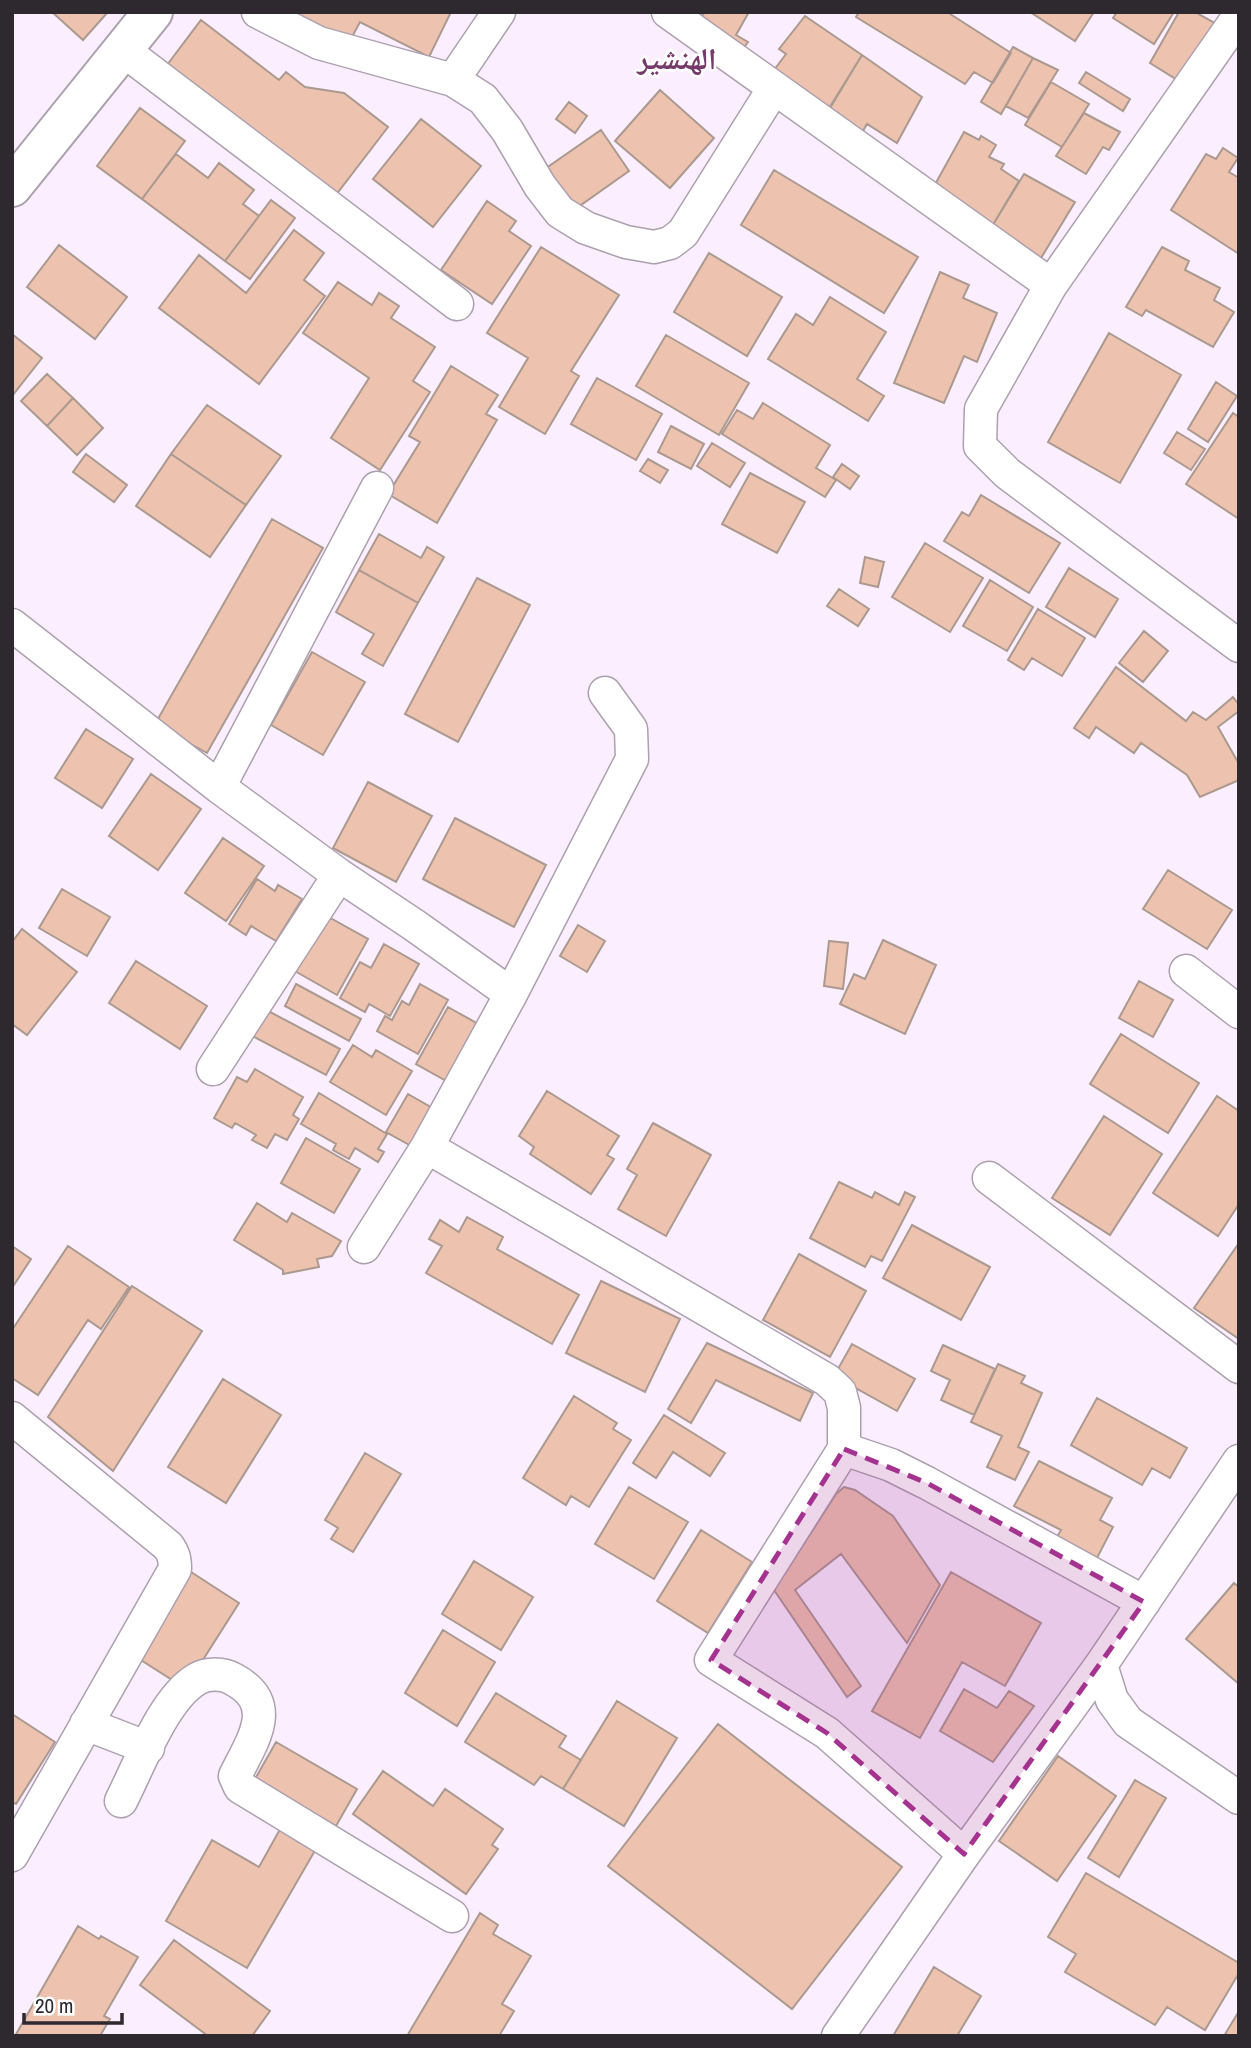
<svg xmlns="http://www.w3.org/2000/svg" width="1251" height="2048" font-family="'Archivo Narrow','Noto Naskh Arabic',sans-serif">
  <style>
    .building { fill: #edc3b0; stroke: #ab9990; stroke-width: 2 }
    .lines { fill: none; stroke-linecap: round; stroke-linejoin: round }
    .minor-casing { stroke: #aca0af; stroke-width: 35 }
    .tertiary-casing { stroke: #aca0af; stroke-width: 42 }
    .minor { stroke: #fff; stroke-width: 32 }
    .tertiary { stroke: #fff; stroke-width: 38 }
    .marked { fill: #a43390; fill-opacity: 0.2; stroke: #a43390; stroke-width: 5; stroke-dasharray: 14 9; stroke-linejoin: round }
    .labels { text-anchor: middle; stroke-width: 5; stroke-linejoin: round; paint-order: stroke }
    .district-label { font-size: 30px; font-weight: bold; fill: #753c69; stroke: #fff }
  </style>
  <rect width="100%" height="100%" fill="#fbefff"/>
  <path class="building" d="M52,12H108L83,40Z
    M274,12H451L429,57L360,22L345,50Z
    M705,12H749L736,35L748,42L739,54L697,23Z
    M859,12H947L1011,53L993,83L974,72L965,84L856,17Z
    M1030,12H1094L1075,41Z
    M1117,12H1174L1154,44L1113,18Z
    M1179,12H1195L1215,23L1179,81L1150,63Z
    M805,16L862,55L828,110L774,70L786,54L779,49Z
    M201,20L279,80L286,72L305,87L344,93L388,127L332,200L164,69Z
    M1013,47L1033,58L1001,114L981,102Z
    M862,55L922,97L897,143L867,124L860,136L827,113Z
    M1033,58L1058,70L1028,118L1006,106Z
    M1086,72L1130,99L1123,111L1079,83Z
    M1051,82L1089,104L1062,147L1025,125Z
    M660,90L714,138L670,188L615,141Z
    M569,102L587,116L575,133L556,119Z
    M140,108L185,141L142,199L97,166Z
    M1084,113L1120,132L1109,150L1103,147L1086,174L1056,156Z
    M421,119L481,166L433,227L373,179Z
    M601,130L629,171L571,212L542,171Z
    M964,132L979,140L981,136L996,145L989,157L1004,164L1001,169L1019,181L991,228L932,190Z
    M1223,148L1238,158L1229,172L1239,178V254L1171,210L1206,154L1216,159Z
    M176,154L208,178L219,163L254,190L243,204L259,216L225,261L142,199Z
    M774,170L918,257L884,313L741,225Z
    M1024,174L1075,202L1041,258L991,228Z
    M271,200L295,218L250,279L225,261Z
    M487,201L516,221L509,231L531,246L492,304L441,270Z
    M294,230L324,253L304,280L325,296L259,384L159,308L199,255L246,293Z
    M59,245L127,297L95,339L27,287Z
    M541,247L619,295L571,371L579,376L545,434L499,407L528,358L487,333Z
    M1162,247L1189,261L1185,270L1220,288L1214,300L1234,312L1213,347L1146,310L1142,316L1126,307Z
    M709,253L782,297L747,356L674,312Z
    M940,272L969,285L963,298L997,313L977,362L964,356L944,403L894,383Z
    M338,282L372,305L379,293L399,306L391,318L435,347L413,381L430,392L380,470L331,438L369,378L303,333Z
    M830,297L886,332L857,379L884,396L868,421L768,359L796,314L813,325Z
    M1109,333L1181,375L1120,483L1048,442Z
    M12,334L42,358L12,396Z
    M666,335L749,383L719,435L636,386Z
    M451,366L498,395L486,414L497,420L437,523L388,494L420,442L409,436Z
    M47,374L73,398L47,426L21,401Z
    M597,378L662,414L636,460L571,424Z
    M1216,382L1237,396L1208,442L1188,429Z
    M73,398L103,428L77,455L47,426Z
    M763,403L830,445L816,468L836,480L825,497L722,434L737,410L753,419Z
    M207,405L281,456L246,505L171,454Z
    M1233,413L1239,417V519L1186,484Z
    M671,426L704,444L691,469L658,452Z
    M1177,432L1205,449L1191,470L1164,453Z
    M712,443L745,463L730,487L697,466Z
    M86,454L127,485L114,502L73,472Z
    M171,454L246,505L210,557L136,506Z
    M648,459L668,470L660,483L640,471Z
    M842,464L859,476L850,489L833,477Z
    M750,473L805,502L777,553L722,524Z
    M981,495L1060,543L1029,593L944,541L962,512L969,516Z
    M272,519L323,548L207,753L155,724Z
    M379,534L421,558L427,547L444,557L418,603L359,570Z
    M925,543L983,578L950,632L892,597Z
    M865,557L884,562L878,587L860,583Z
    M1069,568L1118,599L1095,637L1046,607Z
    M359,570L418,603L383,666L362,654L374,634L336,612Z
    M477,578L530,605L458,742L405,714Z
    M990,580L1033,607L1007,651L963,626Z
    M839,589L869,609L858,626L827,606Z
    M1038,609L1085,638L1062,676L1032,658L1024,670L1008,660Z
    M1144,631L1168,651L1143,682L1119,663Z
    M312,652L365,682L323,755L271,725Z
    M1116,667L1186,721L1193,712L1206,720L1233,697L1239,705V711L1218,727L1239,764V780L1200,797L1187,775L1141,743L1134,753L1096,727L1089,738L1074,728Z
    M86,729L133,759L102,808L55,778Z
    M151,774L201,809L158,870L109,836Z
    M368,782L432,816L396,882L333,848Z
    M455,818L546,865L514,927L423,879Z
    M223,838L264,866L226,921L185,893Z
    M1168,870L1232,910L1207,949L1143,909Z
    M257,879L275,891L278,885L302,899L276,941L251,926L246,935L229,924Z
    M62,889L110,917L87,956L39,928Z
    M325,915L368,939L337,995L293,970Z
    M578,925L605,941L587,972L560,956Z
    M22,929L77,972L27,1035L12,1024V942Z
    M883,940L936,965L905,1034L840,1004L854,974L865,979Z
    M829,941L848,943L843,989L824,986Z
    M384,944L419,964L390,1016L369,1004L365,1012L340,998L360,962L371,968Z
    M136,961L207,1006L180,1049L109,1003Z
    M1139,981L1173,1000L1153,1037L1119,1018Z
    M296,984L361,1019L349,1041L285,1006Z
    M420,984L448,1000L418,1054L377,1031L385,1016L392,1020L402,1001L409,1005Z
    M255,1004L340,1049L326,1075L241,1030Z
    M448,1007L489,1030L457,1087L416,1064Z
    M1121,1034L1199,1083L1168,1133L1090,1084Z
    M353,1045L372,1057L376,1050L412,1071L386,1115L330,1082Z
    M255,1069L303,1097L293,1115L299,1119L287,1140L275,1134L267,1148L252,1140L256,1135L235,1123L232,1128L214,1118L237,1077L247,1082Z
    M547,1091L619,1136L607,1155L614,1159L591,1194L530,1154L534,1147L519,1136Z
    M319,1093L387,1134L378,1149L384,1152L378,1162L355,1148L349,1159L333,1150L336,1144L301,1124Z
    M408,1094L434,1109L413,1147L386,1132Z
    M1217,1096L1239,1111V1204L1218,1236L1153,1193Z
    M1104,1116L1162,1154L1110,1235L1052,1198Z
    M653,1123L711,1155L666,1236L618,1209L637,1175L627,1169Z
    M306,1138L360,1169L334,1213L281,1183Z
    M839,1182L872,1198L875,1192L899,1205L905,1192L915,1197L882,1261L871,1256L865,1267L810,1238Z
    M257,1203L287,1222L292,1213L341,1241L332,1256L317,1259L319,1267L283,1274V1270L234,1240Z
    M467,1217L503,1237L497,1249L579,1295L552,1344L426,1273L442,1246L429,1239L440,1220L459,1232Z
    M912,1225L990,1267L961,1320L883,1278Z
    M1239,1243V1339L1194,1308Z
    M12,1246L31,1259L12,1288Z
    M68,1246L129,1287L101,1329L88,1320L38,1395L12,1378V1330Z
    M799,1254L866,1291L830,1357L763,1320Z
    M601,1281L680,1319L645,1392L566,1353Z
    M132,1286L202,1331L113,1471L48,1417Z
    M707,1343L813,1393L800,1421L716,1380L691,1423L668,1409Z
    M852,1344L915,1379L897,1411L834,1376Z
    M943,1345L995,1369L974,1415L941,1400L950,1380L931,1371Z
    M998,1364L1025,1376L1021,1383L1042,1393L1018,1447L1029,1452L1015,1480L987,1467L1002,1436L971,1422Z
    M223,1379L281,1415L226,1503L168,1467Z
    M574,1396L617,1423L613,1429L631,1440L589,1507L571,1496L566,1505L523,1478Z
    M1097,1398L1187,1448L1170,1478L1152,1468L1142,1485L1071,1445Z
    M664,1415L725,1453L710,1476L673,1452L656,1478L633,1463Z
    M365,1453L401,1474L353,1552L331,1539L338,1528L325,1520Z
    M1039,1461L1112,1498L1100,1520L1113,1527L1097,1558L1057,1537L1061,1530L1014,1506Z
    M629,1487L688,1522L654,1579L595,1544Z
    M844,1487L855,1490L893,1516L940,1585L907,1643L841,1554L795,1590L861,1686L847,1697L774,1590L836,1494Z
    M701,1530L752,1562L708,1633L657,1601Z
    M474,1561L533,1597L501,1650L442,1614Z
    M191,1572L239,1603L185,1688L136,1657Z
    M951,1572L1041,1623L1005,1686L962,1662L920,1738L872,1711Z
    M1234,1583L1239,1587V1684L1186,1639Z
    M443,1630L495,1662L457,1726L405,1693Z
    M964,1689L997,1708L1009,1691L1034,1706L993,1762L940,1731Z
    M496,1693L566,1736L559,1747L581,1760L563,1789L541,1776L534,1785L465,1742Z
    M617,1701L677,1738L624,1826L563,1789Z
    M12,1714L55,1742L16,1804L12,1802Z
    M718,1724L902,1867L792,2009L608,1866Z
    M276,1742L357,1789L336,1826L255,1779Z
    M1058,1756L1116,1796L1057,1881L999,1841Z
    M383,1771L433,1806L445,1789L503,1829L492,1845L498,1849L466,1894L353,1814Z
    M1135,1780L1166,1798L1119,1877L1088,1858Z
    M284,1822L320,1842L247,1968L166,1921L212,1840L259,1867Z
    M1086,1873L1239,1963V1973L1205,2030L1167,2007L1155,2025L1065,1972L1076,1954L1048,1937Z
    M480,1913L498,1925L493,1934L531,1956L502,2004L514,2011L499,2036H407Z
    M78,1926L99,1939L101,1936L138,1957L104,2016L110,2019L100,2036H15Z
    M174,1940L270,2011L252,2036H208L140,1985Z
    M934,1967L981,1996L957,2036H893Z
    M1239,2011V2036H1224Z"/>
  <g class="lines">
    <defs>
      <path id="minor" d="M258,12L319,43L453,80L483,99L507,130L540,186L560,212L586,228L626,242L654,247L670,243L683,233L774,88
        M668,12L1051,285
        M1239,16L1051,285L981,409L980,446L1007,473L1239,646
        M123,50L457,304
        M453,80L499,12
        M12,625L219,787L339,875L414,925L511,994
        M219,787L377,488
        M1186,971L1239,1012
        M213,1069L339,875
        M427,1147L827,1380L840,1392L844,1408V1449L891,1465L927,1483L1144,1602
        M989,1178L1239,1367
        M364,1247L427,1147L511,994L632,759L631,729L605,693
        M12,1418L168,1546C174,1554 175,1560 175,1569L12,1855
        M844,1449L711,1660L827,1733L964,1854
        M1101,1665L1112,1700L1128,1722L1239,1798
        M86,1724L148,1748
        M121,1801C139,1766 163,1699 197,1679C207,1673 223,1673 233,1679C280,1704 252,1741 235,1776L240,1787L452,1916
        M838,2036L964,1854L1101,1665L1239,1461"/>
      <path id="tertiary" d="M12,187L153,12"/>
    </defs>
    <use href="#minor" class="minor-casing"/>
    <use href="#tertiary" class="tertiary-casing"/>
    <use href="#minor" class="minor"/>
    <use href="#tertiary" class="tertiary"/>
  </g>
  <path class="marked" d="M844,1449L927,1483L1144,1602L964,1854L827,1733L711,1660Z"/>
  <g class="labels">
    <g class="district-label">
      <text x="677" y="69">الهنشير</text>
    </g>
  </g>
  <rect width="1251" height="2048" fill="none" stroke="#2e292f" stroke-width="28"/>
  <path d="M24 2013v10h98v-10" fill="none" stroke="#2e292f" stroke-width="3.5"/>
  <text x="35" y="2013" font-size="21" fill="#2e292f" stroke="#ffffff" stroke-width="5" paint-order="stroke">20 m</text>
</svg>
